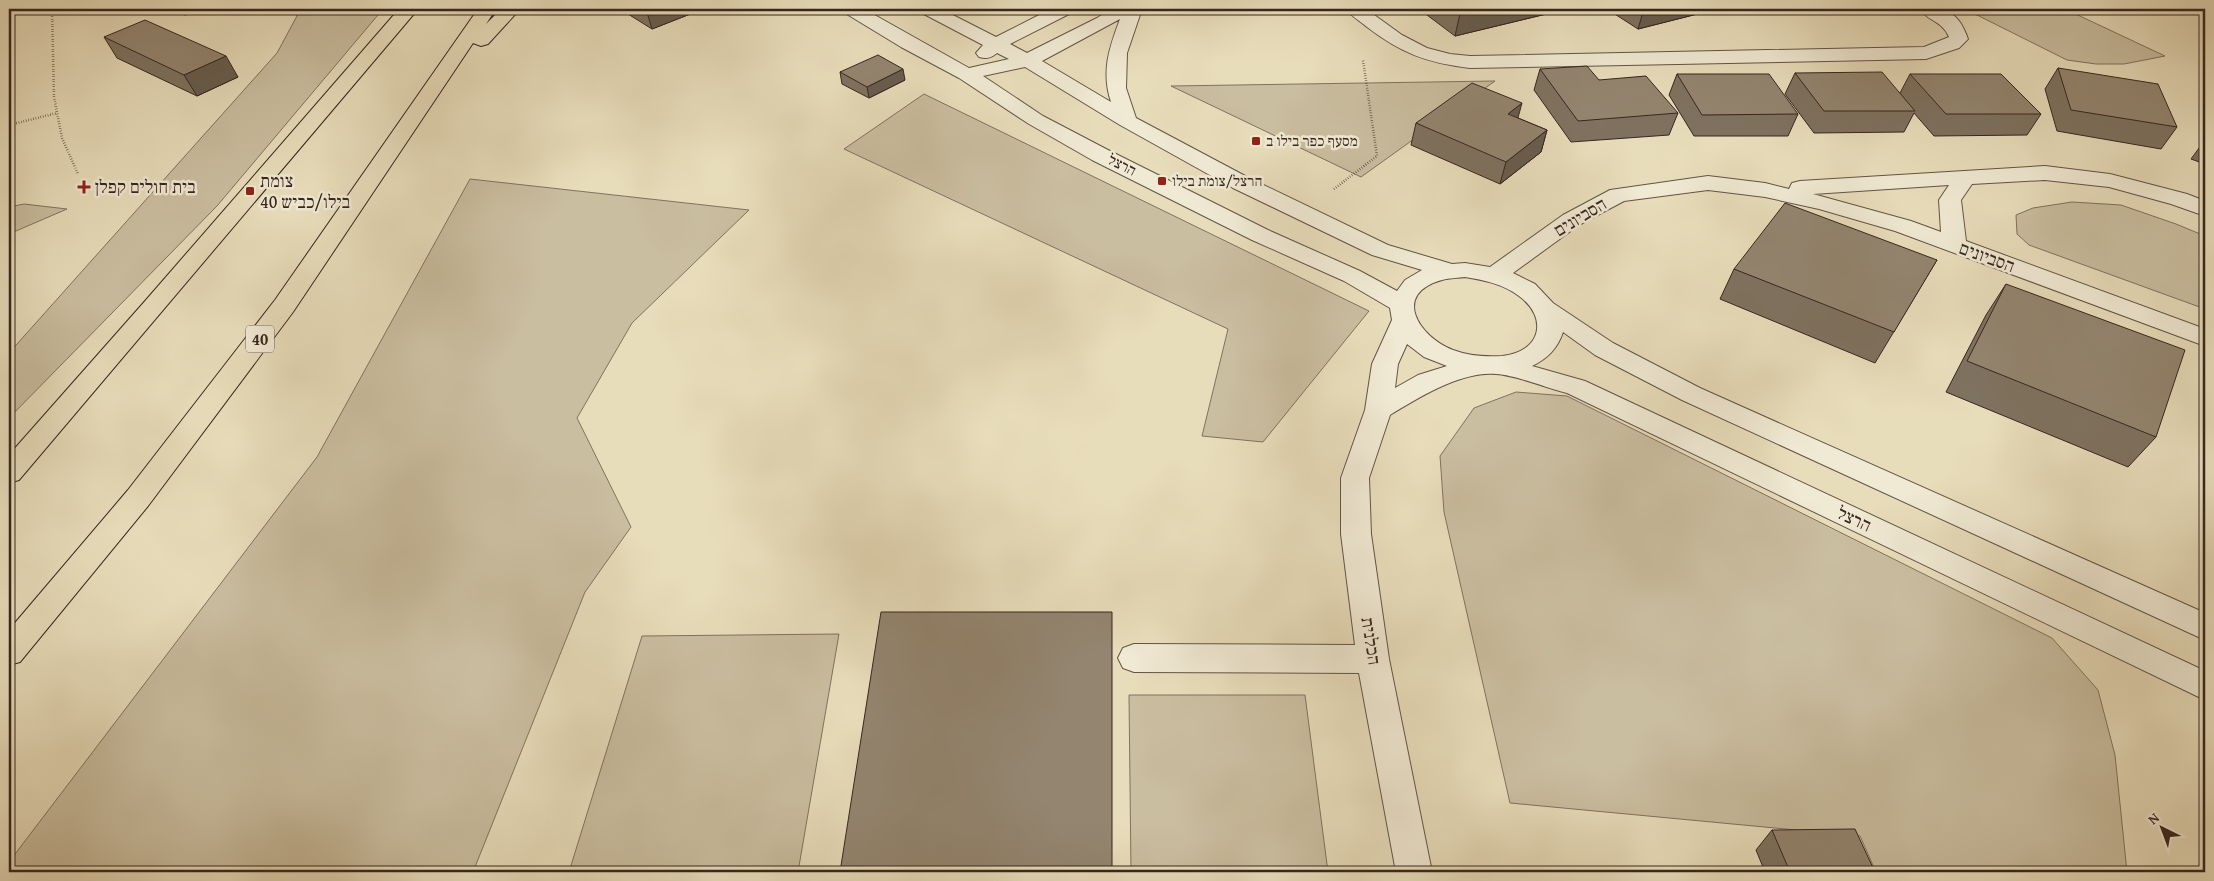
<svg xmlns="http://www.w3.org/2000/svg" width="2214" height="881" font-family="'Gentium Book Plus','Frank Ruhl Libre',serif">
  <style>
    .green { fill: #cabea0; stroke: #807260 }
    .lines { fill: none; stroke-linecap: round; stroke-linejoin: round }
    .minor-casing { stroke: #625446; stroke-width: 2 }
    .highway-casing { stroke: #36261f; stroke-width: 2 }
    .path { stroke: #36261f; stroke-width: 2.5; stroke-dasharray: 0.5 2; stroke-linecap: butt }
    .minor { fill: #f0e9d3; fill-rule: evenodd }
    .highway { fill: #e8ddbb; fill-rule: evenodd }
    .wall { fill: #7e7260; stroke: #36261f }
    .shaded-wall { fill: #675d4e; stroke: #36261f }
    .building { fill: #938570; stroke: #36261f }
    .poi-dot { fill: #8f2418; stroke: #f0e9d3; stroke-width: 2 }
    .labels { text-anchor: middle; stroke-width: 5; stroke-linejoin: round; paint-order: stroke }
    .far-poi-label { font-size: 15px; fill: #36261f; stroke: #f0e9d3; text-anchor: start }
    .far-street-label { font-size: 15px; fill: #36261f; stroke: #f0e9d3 }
    .shield { fill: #f0e9d3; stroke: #6e6055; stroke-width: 1 }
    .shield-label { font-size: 16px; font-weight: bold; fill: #36261f }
    .poi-label { font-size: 18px; fill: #36261f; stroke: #f0e9d3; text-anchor: start }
    .street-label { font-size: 18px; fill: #36261f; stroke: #f0e9d3 }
  </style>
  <rect width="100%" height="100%" fill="#e8ddbb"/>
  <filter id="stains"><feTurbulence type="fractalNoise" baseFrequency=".004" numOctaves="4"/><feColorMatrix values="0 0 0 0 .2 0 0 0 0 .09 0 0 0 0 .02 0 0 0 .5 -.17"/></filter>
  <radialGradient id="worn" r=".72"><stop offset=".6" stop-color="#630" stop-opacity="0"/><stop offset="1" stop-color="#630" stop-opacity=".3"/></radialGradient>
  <path class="green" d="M289,9H383L217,206L9,418V353L277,53L297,16Z
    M1965,9H2065L2165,56L2124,64H2096L2067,60Z
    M1495,81L1361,177L1171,86Z
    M924,94L1369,311L1263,442L1202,436L1228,329L844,149Z
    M470,179L749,210L632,323L577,418L631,527L585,592L473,872H9V862L317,457Z
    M2072,202L2121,205L2176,224L2205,236V309L2029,245L2017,234L2016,215L2033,208Z
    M24,204L67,209L9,234V207Z
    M1516,392L1567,396L2052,638L2098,690L2115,755L2127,872H1876L1860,836L1510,803L1444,512L1440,456L1474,408Z
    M839,634L798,872H569L642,636Z
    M1129,695H1305L1328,872H1131Z"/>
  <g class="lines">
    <defs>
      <path id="minor" d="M842,9H864L969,68L1009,59L997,53C991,58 987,59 979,57L976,53L983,45L922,13L919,9H941L996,37L1051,9H1074L1071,13L1010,44L1027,53L1097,18L1111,9H1142L1127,53L1126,88L1136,118L1249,178L1388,245L1452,264L1465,263L1490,267L1563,215L1610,190L1708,176L1765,183L1789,189L1792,183L1800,181L2045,166L2110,174L2187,194L2205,201V216L2171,204L2109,187L2045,180L1972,184L1961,200L1966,241L2205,329V346L1895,231L1819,209L1765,197L1708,190L1624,201L1579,225L1513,273L1535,284L1553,303L1613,343L1700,388L2205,613V640L1682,400L1595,355L1563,332C1558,348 1547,359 1532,366L1585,381L2205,671V700L1567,393C1546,388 1516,375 1496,374C1461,371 1418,398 1390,415L1369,478L1371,534L1389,659L1432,872H1396L1359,673L1134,672L1123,668L1118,658L1123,648L1134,644L1355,645L1341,534V478L1365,410L1372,364L1392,320L1390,308L1344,281L1252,240L1092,160L1029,124L959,78L901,47L845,13ZM1120,19C1109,48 1101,72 1111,102L1042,61ZM1025,67L1120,125L1233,188L1372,255L1422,270L1405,280L1397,291L1360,271L1268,230L1108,150L1043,116L983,76ZM1949,185L1939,200L1941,232L1911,221L1813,194ZM1465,277C1484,280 1503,284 1519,296C1549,318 1541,352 1502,356C1486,357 1469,356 1453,350C1419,337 1391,294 1442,280C1449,278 1458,278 1465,277ZM1407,344L1424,357L1447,366L1418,375L1395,388L1398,364Z
        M1346,9H1366L1402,35L1427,48L1450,54L1470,56L1924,47L1949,37C1942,20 1927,21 1920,9C1948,9 1958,11 1968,39L1959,48L1926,59L1470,68C1427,63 1401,53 1367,27C1360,21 1351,16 1346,9Z"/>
      <path id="highway" d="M399,9H418L19,480L9,483V455L146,300Z
        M478,9H496L486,24L501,9H520L488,44L481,46L473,43L293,312L148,506L20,662L9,665V630L128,490L275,300Z"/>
    </defs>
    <use href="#minor" class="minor-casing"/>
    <use href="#highway" class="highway-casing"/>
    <path class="path" d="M52,9L54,97L62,138L78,174
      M9,125L57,113
      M1334,189L1377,156L1363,60"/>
    <use href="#minor" class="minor"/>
    <use href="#highway" class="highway"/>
  </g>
  <path class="wall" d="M171,9H200L185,15Z
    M620,9H703L652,29Z
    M1419,9H1567L1455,36Z
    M1607,9H1717L1638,29Z
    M104,37L238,77L197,96L117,58Z
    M2058,68L2177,127L2161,149L2057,131L2045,89Z
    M1540,69L1599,80L1678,113L1669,135L1571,142L1534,90Z
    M840,72L905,80L869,98L842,84Z
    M1795,73L1900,93L1910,74L2041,114L2027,135L1934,136L1914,113L1904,132L1814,133L1785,94Z
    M1677,74L1798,114L1788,136H1694L1669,95Z
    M1518,118L1547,130L1541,152L1500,184L1411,145L1416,123Z
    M2205,140V164L2191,159Z
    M1937,260L1875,363L1720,299L1734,269Z
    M2006,284L2156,437L2128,467L1946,392L1986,315Z
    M1772,830L1875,872H1765L1756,850Z"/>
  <path class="shaded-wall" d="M182,9H200L185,15Z
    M646,9H703L652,29Z
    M1461,9H1567L1455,36Z
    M1644,9H1717L1638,29Z
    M226,56L238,77L197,96L184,75Z
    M903,69L905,80L869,98L867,87Z
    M1522,103L1516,125L1508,114Z
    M1547,130L1541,152L1500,184L1506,162Z"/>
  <path class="building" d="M145,20L226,56L184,75L104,37Z
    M878,55L903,69L867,87L840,72Z
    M1587,66L1599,80L1646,76L1678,113L1578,121L1540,69Z
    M2058,68L2158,84L2177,127L2071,110Z
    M1882,72L1915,111H1824L1795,73Z
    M1677,74H1769L1798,114L1702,115Z
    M1910,74H2001L2041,114H1946Z
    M1472,83L1522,103L1508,114L1547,130L1506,162L1416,123Z
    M1785,203L1937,260L1894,332L1734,269Z
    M2006,284L2185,350L2156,437L1967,361Z
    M881,612H1112V872H840Z
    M1855,829L1875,872H1790L1772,830Z"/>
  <g class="poi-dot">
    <rect x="1251" y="136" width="10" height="10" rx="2.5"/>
    <rect x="1157" y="176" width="10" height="10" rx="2.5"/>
    <path d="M81.5 179.5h5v5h5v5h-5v5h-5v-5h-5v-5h5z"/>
    <rect x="245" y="186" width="10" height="10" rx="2.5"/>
  </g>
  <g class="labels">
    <g class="far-poi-label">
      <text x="1266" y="146">מסעף כפר בילו ב</text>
      <text x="1172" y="186">הרצל/צומת בילו</text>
    </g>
    <g class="far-street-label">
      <text transform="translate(1122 165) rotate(27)" y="5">הרצל</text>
    </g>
    <rect class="shield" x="246" y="325.5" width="28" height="27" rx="4"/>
    <g class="shield-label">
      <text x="260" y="345">40</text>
    </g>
    <g class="poi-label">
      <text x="260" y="187">צומת<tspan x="260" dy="21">בילו/כביש 40</tspan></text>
      <text x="95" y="193">בית חולים קפלן</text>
    </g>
    <g class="street-label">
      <text transform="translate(1580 217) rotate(-31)" y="6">הסביונים</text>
      <text transform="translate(1987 257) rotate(20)" y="6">הסביונים</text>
      <text transform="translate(1854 519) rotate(25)" y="6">הרצל</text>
      <text transform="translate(1371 641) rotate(81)" y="6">הכלנית</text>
    </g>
  </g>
  <rect width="2214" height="881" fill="none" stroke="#e8ddbb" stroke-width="30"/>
  <rect x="10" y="10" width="2194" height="861" fill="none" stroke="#36261f" stroke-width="2.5"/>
  <rect x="15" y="15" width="2184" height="851" fill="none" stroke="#36261f"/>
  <g transform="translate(2162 828) rotate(318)" stroke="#f0e9d3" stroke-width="4" paint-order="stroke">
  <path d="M0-4L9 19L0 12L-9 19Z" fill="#36261f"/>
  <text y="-8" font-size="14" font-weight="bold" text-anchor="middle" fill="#36261f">N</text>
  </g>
  <rect width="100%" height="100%" filter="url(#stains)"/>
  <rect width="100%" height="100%" fill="url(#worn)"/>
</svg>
